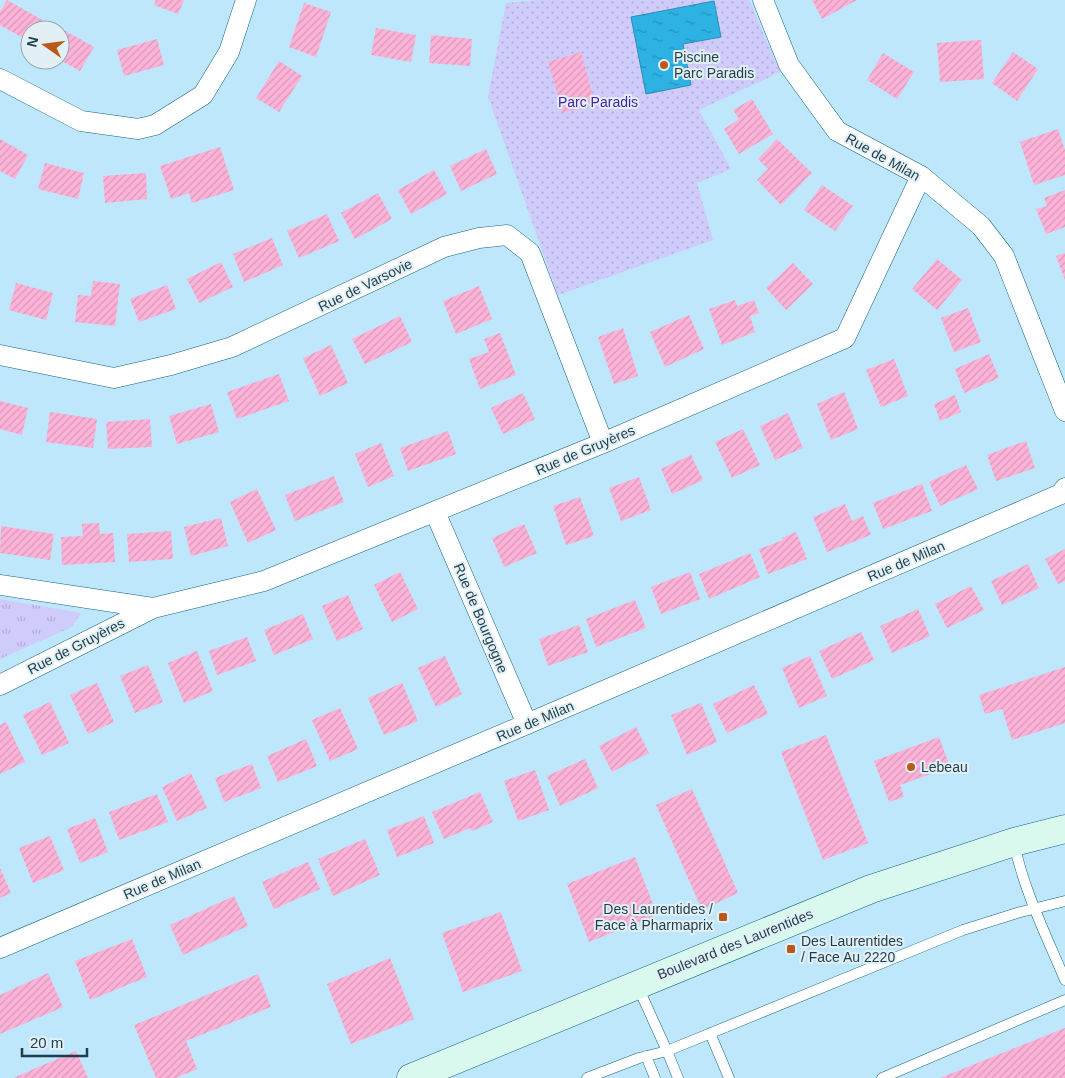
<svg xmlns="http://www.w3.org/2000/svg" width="1065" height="1078" font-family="Helvetica,sans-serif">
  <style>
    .grass { fill: url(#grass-tufts) }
    .park { fill: url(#park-dots) }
    .water { fill: url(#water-ripples); stroke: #298fb5 }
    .building { fill: url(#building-hatch) }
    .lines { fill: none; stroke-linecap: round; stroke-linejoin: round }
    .service-casing { stroke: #146481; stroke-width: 11 }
    .minor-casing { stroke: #146481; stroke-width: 21 }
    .secondary-casing { stroke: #146481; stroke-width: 29 }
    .service { stroke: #fff; stroke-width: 10 }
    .minor { stroke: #fff; stroke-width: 20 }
    .secondary { stroke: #d9f9ee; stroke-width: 28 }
    .poi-dot { fill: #ba5a19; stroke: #e2f0f6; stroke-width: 2 }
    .labels { text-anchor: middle; stroke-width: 4; stroke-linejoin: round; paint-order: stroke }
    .poi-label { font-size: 14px; fill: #1f3d4a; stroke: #e2f0f6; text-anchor: start }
    .park-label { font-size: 14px; fill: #4a21a5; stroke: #e2f0f6 }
    .street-label { font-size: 14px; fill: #1f3d4a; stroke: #e2f0f6 }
  </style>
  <defs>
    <pattern id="grass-tufts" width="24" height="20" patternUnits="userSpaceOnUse" patternTransform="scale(1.25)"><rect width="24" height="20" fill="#cfcbfa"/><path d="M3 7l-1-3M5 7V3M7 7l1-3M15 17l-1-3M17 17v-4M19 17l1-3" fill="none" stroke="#b1afd8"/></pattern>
    <pattern id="park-dots" width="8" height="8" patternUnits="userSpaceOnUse" patternTransform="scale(1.25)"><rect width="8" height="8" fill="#cfcbfa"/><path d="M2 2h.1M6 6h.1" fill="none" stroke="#b1afd8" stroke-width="1.8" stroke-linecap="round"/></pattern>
    <pattern id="water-ripples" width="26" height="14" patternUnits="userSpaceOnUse" patternTransform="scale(1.25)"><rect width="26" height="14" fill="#2db2e3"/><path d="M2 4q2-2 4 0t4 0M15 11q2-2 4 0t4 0" fill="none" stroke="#2692ba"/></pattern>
    <pattern id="building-hatch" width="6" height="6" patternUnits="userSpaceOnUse" patternTransform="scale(1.25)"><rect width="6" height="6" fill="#fdb2d7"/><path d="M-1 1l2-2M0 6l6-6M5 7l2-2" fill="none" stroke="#d89aba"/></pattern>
  </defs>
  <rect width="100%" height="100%" fill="#bee7fc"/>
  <path class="grass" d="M0,599L81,613L72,627L0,659Z"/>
  <path class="park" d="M540,0H749L780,72L699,110L731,169L697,183L713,240L558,295L488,97L506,3Z"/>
  <path class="water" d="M714,1L721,37L683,44L691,85L646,94L631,17Z"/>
  <path class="building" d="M7,0L46,22L41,30H30V42L0,25V12Z
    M156,0H184L178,14L154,5Z
    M812,0H857L822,19Z
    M304,3L331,12L316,57L289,47Z
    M57,26L94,47L80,71L60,60V30H55Z
    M376,28L416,35L411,62L371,55Z
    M431,35L472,39L470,66L429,63Z
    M157,39L164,65L124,76L117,50Z
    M981,40L984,79L940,82L937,43Z
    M581,52L595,103L563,113L548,62Z
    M1013,52L1038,69L1017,101L992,83Z
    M883,53L914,72L897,99L867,80Z
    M279,61L302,76L279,112L256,98Z
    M752,99L773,134L739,154L724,129L739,119L733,110Z
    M1058,129L1065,150V175L1034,185L1020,142Z
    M0,139L28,155L15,179L0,171Z
    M777,139L812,173L781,205L757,180L768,169L758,159Z
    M220,147L234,190L192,203L189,193L171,199L160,166Z
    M486,149L497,174L461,191L450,166Z
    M45,163L84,173L78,199L38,189Z
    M434,170L447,194L411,214L398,190Z
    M146,173L147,199L105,203L103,176Z
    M822,185L853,206L835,231L804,210Z
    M1065,190V227L1046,234L1036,209L1047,206L1044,198Z
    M378,193L392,219L355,239L341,213Z
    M327,214L339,241L299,258L287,231Z
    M272,238L283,265L244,282L233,254Z
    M1065,253V280L1056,256Z
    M937,259L962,280L937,310L912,289Z
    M221,262L233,287L199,303L187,279Z
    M793,263L813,284L786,310L766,288Z
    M93,281L120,284L115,326L75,322L78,295L91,296Z
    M16,283L53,293L46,320L9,310Z
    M167,285L176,309L139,322L130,299Z
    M479,286L492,319L456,334L443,301Z
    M735,300L737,306L754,300L759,313L750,316L755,332L722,345L709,309Z
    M968,308L981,342L954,352L941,318Z
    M689,315L704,349L665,367L650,332Z
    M400,316L412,342L365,364L352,339Z
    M623,328L638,376L614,384L598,337Z
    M500,333L516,375L480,389L469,359L489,352L484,339Z
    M331,345L348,383L320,396L303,358Z
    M989,354L999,378L964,393L955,369Z
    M894,359L908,396L881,407L866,370Z
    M279,374L289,401L237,419L227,392Z
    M844,392L858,429L831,440L817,404Z
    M523,393L535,419L503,434L491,408Z
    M955,395L961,412L940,421L934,404Z
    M0,401L28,408L22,435L0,429Z
    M211,404L219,432L177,444L169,416Z
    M50,412L97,419L93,448L46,442Z
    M788,413L803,448L775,460L760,426Z
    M150,419L152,447L108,449L106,422Z
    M743,429L760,465L732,478L715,442Z
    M448,431L456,454L408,471L400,448Z
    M1026,441L1035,468L996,481L987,455Z
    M381,443L394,476L368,487L355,454Z
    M691,455L703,480L672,494L661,469Z
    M966,465L978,489L940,506L929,482Z
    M334,476L344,502L295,521L285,495Z
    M639,477L651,510L621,521L609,488Z
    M922,484L932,511L883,529L873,503Z
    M257,489L276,530L248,543L230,502Z
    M580,497L594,536L566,545L553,506Z
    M845,504L852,521L863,516L871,535L827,552L813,517Z
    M221,518L228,546L191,556L184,527Z
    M99,523L100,534L113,533L115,562L62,565L61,537L83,536L82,524Z
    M524,524L537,553L504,567L492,538Z
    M1,526L54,534L50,560L0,553Z
    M171,531L173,559L129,562L127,534Z
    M796,532L807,559L768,574L759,549L783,540L782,538Z
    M1065,549V581L1058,584L1045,559Z
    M750,553L760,577L709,599L699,574Z
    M1028,564L1039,588L1002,605L991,581Z
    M400,572L418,609L392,622L374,585Z
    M690,572L700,599L661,614L651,587Z
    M971,586L984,610L947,628L935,604Z
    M348,595L363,629L337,641L322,606Z
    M635,600L646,628L596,647L586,619Z
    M918,609L930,636L892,653L880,626Z
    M303,614L313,639L274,655L264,630Z
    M579,625L588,652L548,666L539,639Z
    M861,632L874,660L832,679L819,651Z
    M247,637L256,661L217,675L209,651Z
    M197,651L213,691L184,703L168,663Z
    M445,656L462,694L436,707L418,668Z
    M810,656L827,696L799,708L782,668Z
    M148,665L163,702L135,713L120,676Z
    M1065,667V723L1012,740L1002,709L985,714L979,695Z
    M97,683L114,722L88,734L70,695Z
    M402,683L418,721L384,735L368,698Z
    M754,685L768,714L727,733L713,704Z
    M50,702L69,743L42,755L23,715Z
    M701,703L717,742L687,755L671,715Z
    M340,708L358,749L330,761L312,720Z
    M6,722L25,762L0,774V725Z
    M636,727L649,753L612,772L599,746Z
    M826,735L868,843L823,860L781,752Z
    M939,737L950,767L900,785L904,797L889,802L874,761Z
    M306,739L317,766L278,782L267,756Z
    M585,759L598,788L560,806L547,776Z
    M252,764L261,788L224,802L215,778Z
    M535,770L549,810L518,821L504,781Z
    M191,773L207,808L177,821L162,787Z
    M692,789L738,893L702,910L656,805Z
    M480,792L493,822L472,831L470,828L444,839L432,812Z
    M157,794L168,822L119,840L109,812Z
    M424,816L434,843L397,857L387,830Z
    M95,818L108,852L80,863L67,829Z
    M50,836L64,870L33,883L19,848Z
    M365,839L380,875L333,896L318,859Z
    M635,857L657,915L589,942L567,884Z
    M308,862L320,889L274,909L262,882Z
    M0,868L11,893L0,898Z
    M234,896L248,926L183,955L170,925Z
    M501,912L522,971L463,992L442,933Z
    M132,939L147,977L90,1000L75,961Z
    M390,958L414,1019L351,1044L327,984Z
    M48,973L63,1007L0,1034V995Z
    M258,974L271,1007L186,1041L197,1069L176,1078H156L134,1025Z
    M1065,1028V1078H940Z
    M76,1051L88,1078H13Z"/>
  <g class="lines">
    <defs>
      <path id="service" d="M1014,843C1024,891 1046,935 1065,980
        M638,987L667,1051L963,930L1017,913L1065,901
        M710,1033L729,1078
        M646,1056L655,1078
        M587,1078L639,1058L667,1051L678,1078
        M882,1078L1065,1000"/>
      <path id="minor" d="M763,0L789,65L837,131L921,176L981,226L1004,256L1065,411
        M0,79L81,121L138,129L155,125L203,95L229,52L246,0
        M0,355L114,378L171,365L232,347L444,247L479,238L507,235L530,253L603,443
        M435,512L527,724
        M0,585L153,608L264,581L603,443L845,338L921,176
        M0,685L153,608
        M0,948L527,724L1061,494L1065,488"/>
      <path id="secondary" d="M411,1078L871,889L1014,842L1065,829"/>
    </defs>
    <use href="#service" class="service-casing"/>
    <use href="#minor" class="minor-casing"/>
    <use href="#secondary" class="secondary-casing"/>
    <use href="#service" class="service"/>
    <use href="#minor" class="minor"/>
    <use href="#secondary" class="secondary"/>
  </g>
  <g class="poi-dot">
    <circle cx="664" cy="65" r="5"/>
    <circle cx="911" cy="767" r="5"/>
    <rect x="718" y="912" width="10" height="10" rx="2.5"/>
    <rect x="786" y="944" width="10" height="10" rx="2.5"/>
  </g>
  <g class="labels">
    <g class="poi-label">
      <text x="674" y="62">Piscine<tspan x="674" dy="16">Parc Paradis</tspan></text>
      <text x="921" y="772">Lebeau</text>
      <text x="713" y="914" text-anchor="end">Des Laurentides /<tspan x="713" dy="16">Face à Pharmaprix</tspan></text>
      <text x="801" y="946">Des Laurentides<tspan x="801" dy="16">/ Face Au 2220</tspan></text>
    </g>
    <g class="park-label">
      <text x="598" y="107">Parc Paradis</text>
    </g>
    <g class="street-label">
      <text transform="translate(883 157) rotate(29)" y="5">Rue de Milan</text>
      <text transform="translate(365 285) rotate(-26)" y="5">Rue de Varsovie</text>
      <text transform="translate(585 450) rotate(-23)" y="5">Rue de Gruyères</text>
      <text transform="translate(906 561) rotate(-23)" y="5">Rue de Milan</text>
      <text transform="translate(481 618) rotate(67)" y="5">Rue de Bourgogne</text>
      <text transform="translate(76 646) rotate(-27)" y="5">Rue de Gruyères</text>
      <text transform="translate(535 721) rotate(-23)" y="5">Rue de Milan</text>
      <text transform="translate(162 879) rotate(-23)" y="5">Rue de Milan</text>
      <text transform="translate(735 944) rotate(-22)" y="5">Boulevard des Laurentides</text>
    </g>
  </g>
  <g transform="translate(45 45) rotate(284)"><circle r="24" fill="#e2f0f6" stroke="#94a8b1"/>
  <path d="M0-4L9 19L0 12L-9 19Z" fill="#ba5a19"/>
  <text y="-8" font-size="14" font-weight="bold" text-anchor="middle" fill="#1f3d4a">N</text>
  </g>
  <path d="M22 1048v8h65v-8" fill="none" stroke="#1f3d4a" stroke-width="2.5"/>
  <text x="30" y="1048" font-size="15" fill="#1f3d4a" stroke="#e2f0f6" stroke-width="4" paint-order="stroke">20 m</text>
</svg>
